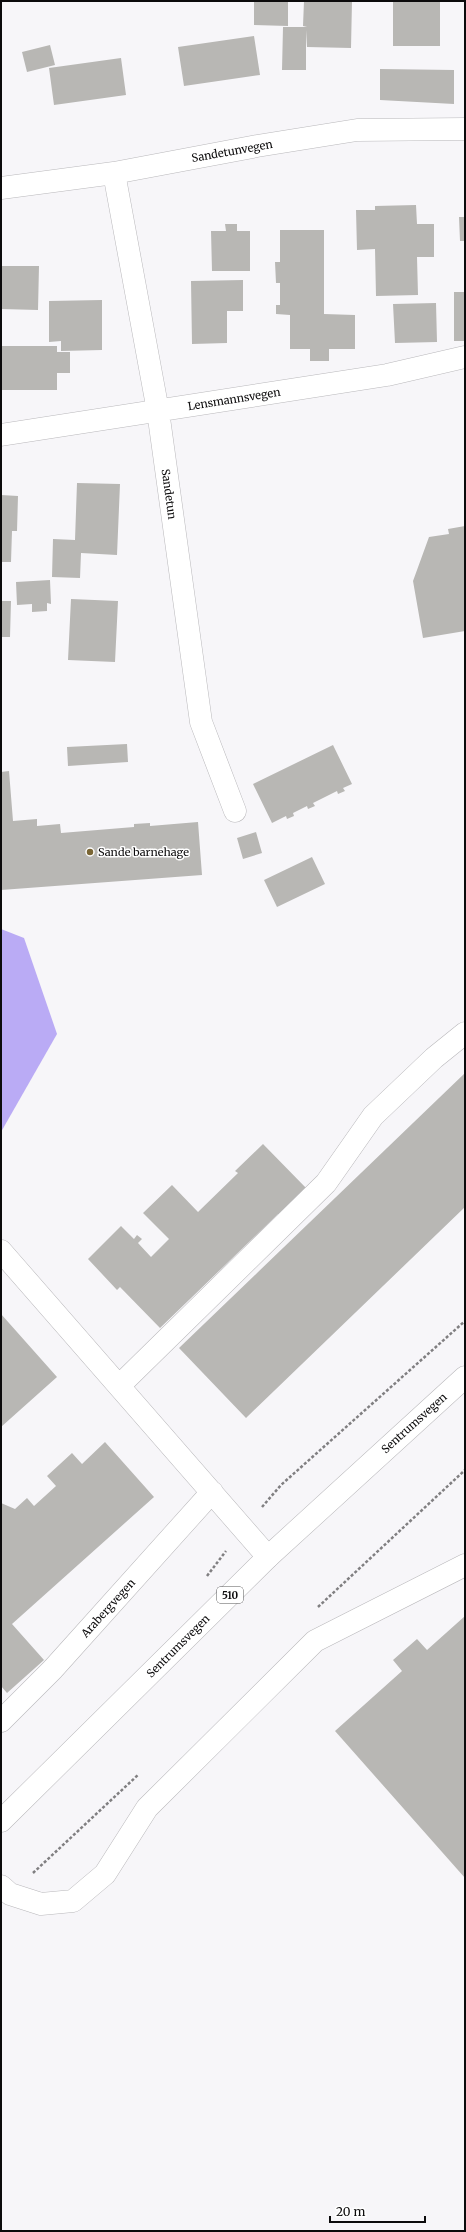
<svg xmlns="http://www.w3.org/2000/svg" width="466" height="2232" font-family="Merriweather,serif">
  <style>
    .forest { fill: #baabf5 }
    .building { fill: #b8b7b4 }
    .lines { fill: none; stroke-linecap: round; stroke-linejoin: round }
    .minor-casing { stroke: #b9b8bb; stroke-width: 23 }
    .major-casing { stroke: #b9b8bb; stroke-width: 23 }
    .path { stroke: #807f81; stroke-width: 2.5; stroke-dasharray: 3 2; stroke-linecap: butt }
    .minor { stroke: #fff; stroke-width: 22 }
    .major { stroke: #fff; stroke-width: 22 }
    .poi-dot { fill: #796534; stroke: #fff; stroke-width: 1.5 }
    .labels { text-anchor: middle; stroke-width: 3; stroke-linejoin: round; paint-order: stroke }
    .shield { fill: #fff; stroke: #555455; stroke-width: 1 }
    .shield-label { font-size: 10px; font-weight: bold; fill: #0c0b0c }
    .street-label { font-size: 11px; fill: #0c0b0c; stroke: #fff }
    .poi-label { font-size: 11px; fill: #0c0b0c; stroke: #fff; text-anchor: start }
  </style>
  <rect width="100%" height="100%" fill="#f7f6f9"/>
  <path class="forest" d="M1,929L24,938L57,1034L1,1132Z"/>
  <path class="building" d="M254,1H288V26L254,25Z
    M304,1H352L351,48L307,47L306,30V70H282L283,27H307L303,26Z
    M393,1H440V46H393Z
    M254,36L260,75L184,86L178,47Z
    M50,45L55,65L27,72L22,52Z
    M121,58L126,95L54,105L49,68Z
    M380,69L454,70V104L380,100Z
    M416,205L417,224H434V257H417L418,295L376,296L375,249L357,250L356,210H375V206Z
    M459,217H465V241H460Z
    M225,224H237V231H250V271H212L211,231H226Z
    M280,230H324V314L355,315V349H329V361H310V349H290V315L276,314V305H280V283H276L275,262H280Z
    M1,266H39L38,310L1,309Z
    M243,280V311H227V343L192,344L191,281Z
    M454,292H465V341H454Z
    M102,300V350L61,351V341L49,342V301Z
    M436,303L437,342L395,343L393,304Z
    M1,346H57V352H70V373H57V390H1Z
    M77,483L120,484L117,555L81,553L80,578L52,577L53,539L75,540Z
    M1,495L18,496L17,531H12L11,562H1Z
    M465,526V631L423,638L413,581L429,537L449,534L448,529Z
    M50,580L51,604L47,603V611L32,612V604L17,605L16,582Z
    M71,599L118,601L115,662L68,660Z
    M1,601H11L10,637H1Z
    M127,744L128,762L68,766L67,747Z
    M333,745L352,784L343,788L345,791L338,794L337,791L313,803L315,806L308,809L307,806L293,813L294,816L287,819L286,816L272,823L253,784Z
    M9,771L13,821L37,819V826L60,824L61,833L134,827V824L150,823V826L198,822L202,875L1,890V772Z
    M256,832L262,853L243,859L237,838Z
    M312,857L325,884L277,907L264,880Z
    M465,1073V1207L246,1418L179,1348Z
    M263,1144L307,1189L280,1216L278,1214L160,1328L120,1287L117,1290L88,1259L121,1226L134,1239L137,1235L142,1239L138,1243L151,1257L169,1239L143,1213L172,1185L198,1212L238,1173L235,1171Z
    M1,1314L57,1377L1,1427Z
    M105,1442L154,1497L12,1624L44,1660L7,1693L1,1686V1503L15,1509L27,1498L34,1506L56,1486L47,1476L72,1453L82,1464Z
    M465,1616V1878L335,1731L402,1671L393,1660L417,1639L427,1650Z"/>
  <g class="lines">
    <defs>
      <path id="minor" d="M114,173L158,411L201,722L235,811
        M1,188L114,173L257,146L357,130L465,129
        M1,435L387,375L465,357
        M1,1251L268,1557
        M119,1386L326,1183L373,1116L434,1058L465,1033
        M1,1721L53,1669L212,1492
        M1,1886L10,1894L41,1904L73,1901L105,1874L147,1808L315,1641L465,1565"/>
      <path id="major" d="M1,1821L268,1557L465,1377"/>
    </defs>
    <use href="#minor" class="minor-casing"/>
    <use href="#major" class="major-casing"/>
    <path class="path" d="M262,1507L281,1485L465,1321
      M207,1576L226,1551
      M318,1607L465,1470
      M33,1873L139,1774"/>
    <use href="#minor" class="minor"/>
    <use href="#major" class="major"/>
  </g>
  <circle class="poi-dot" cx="90" cy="852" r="4"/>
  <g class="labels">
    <rect class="shield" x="217" y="1587" width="26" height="16" rx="3"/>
    <g class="shield-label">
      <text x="230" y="1599">510</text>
    </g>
    <g class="street-label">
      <text transform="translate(232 151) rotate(-10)" y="4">Sandetunvegen</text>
      <text transform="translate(234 399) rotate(-9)" y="4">Lensmannsvegen</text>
      <text transform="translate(169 494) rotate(82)" y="4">Sandetun</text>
      <text transform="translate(414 1423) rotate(-42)" y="4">Sentrumsvegen</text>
      <text transform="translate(108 1608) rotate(-48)" y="4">Arabergvegen</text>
      <text transform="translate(178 1646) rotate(-45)" y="4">Sentrumsvegen</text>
    </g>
    <g class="poi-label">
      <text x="98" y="856">Sande barnehage</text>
    </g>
  </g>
  <rect width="466" height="2232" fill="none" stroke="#0c0b0c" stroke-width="4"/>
  <path d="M330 2216v6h95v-6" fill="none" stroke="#0c0b0c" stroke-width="2"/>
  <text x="336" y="2216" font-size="12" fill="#0c0b0c" stroke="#ffffff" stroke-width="3" paint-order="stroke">20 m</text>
</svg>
